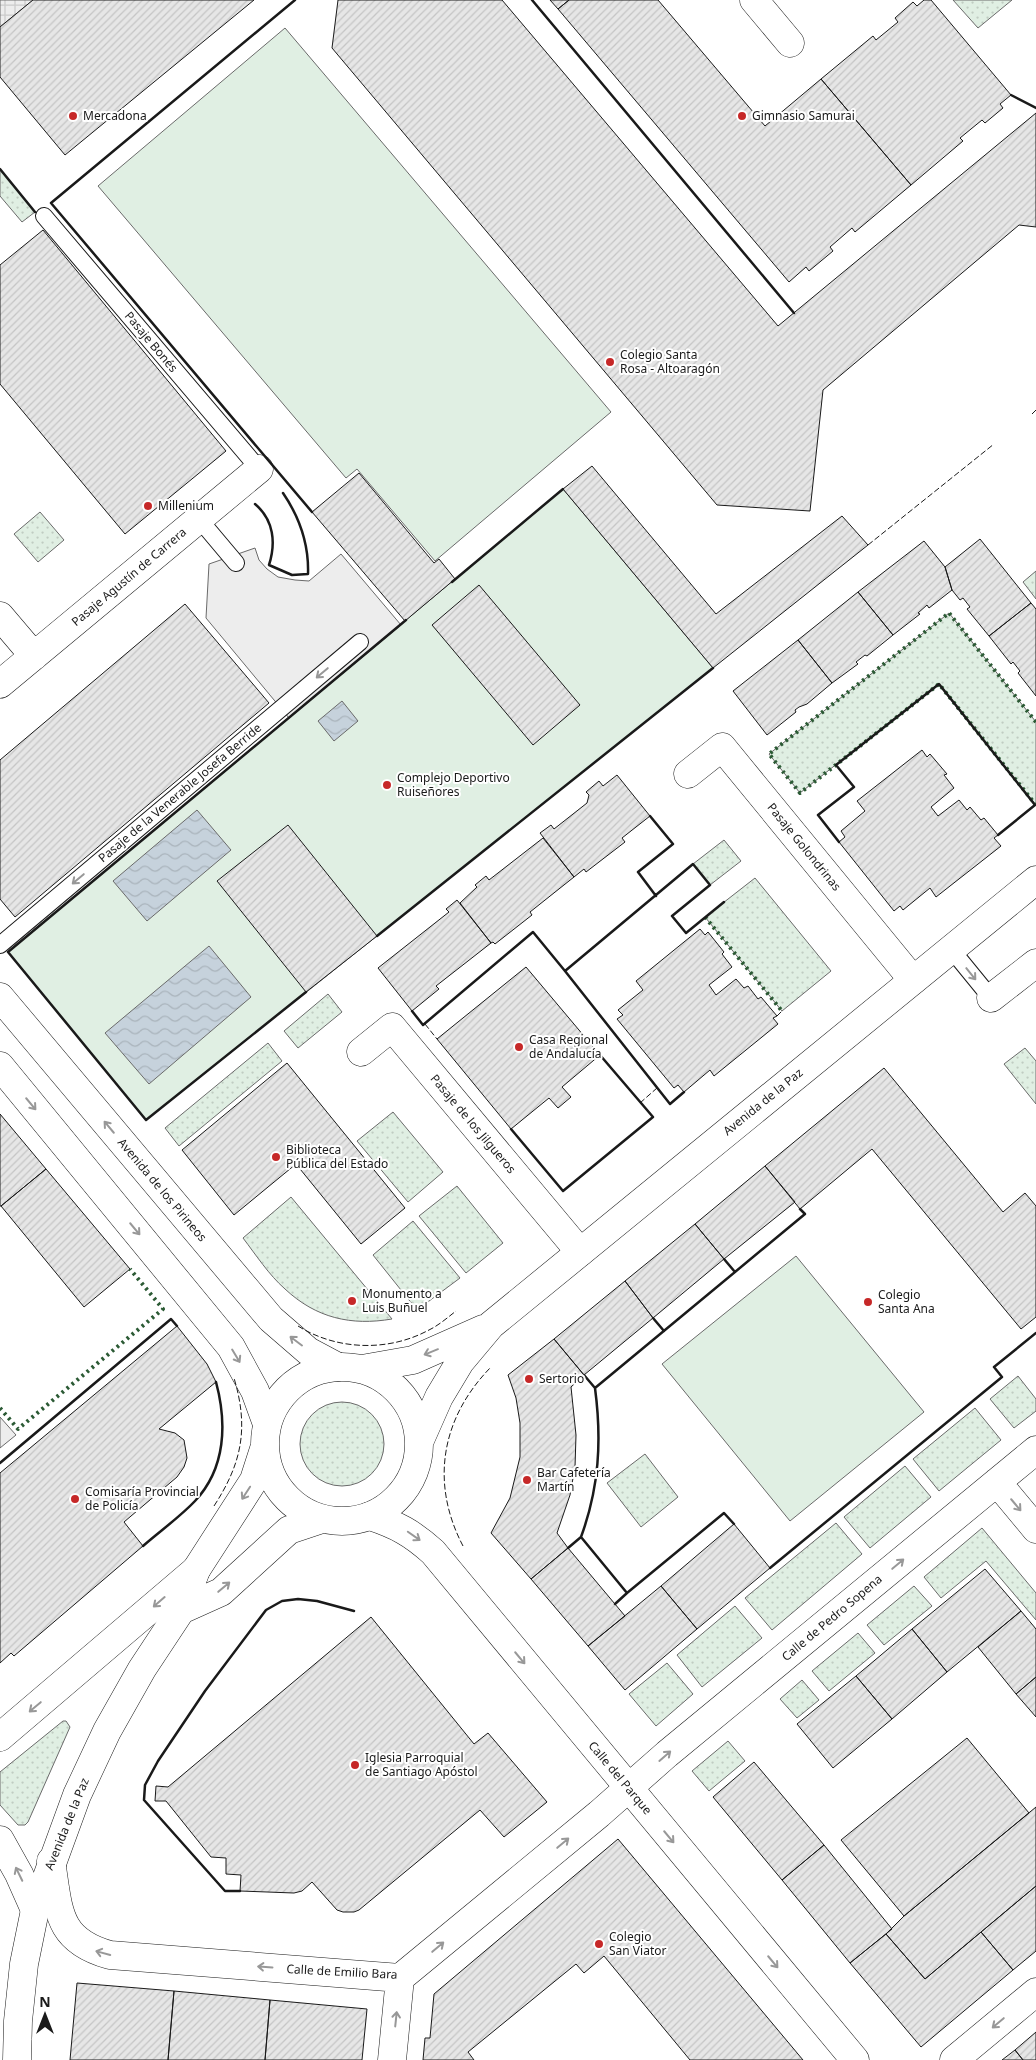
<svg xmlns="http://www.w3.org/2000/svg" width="1036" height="2060" font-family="'Noto Sans',sans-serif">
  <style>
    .grass { fill: #e0efe3; stroke: #6a6a6a }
    .park { fill: url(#park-dots); stroke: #6a6a6a }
    .parking { fill: #ededed; stroke: #6a6a6a }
    .plaza { fill: url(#plaza-grid); stroke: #6a6a6a }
    .water { fill: url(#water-waves); stroke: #6a6a6a }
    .building { fill: url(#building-hatch); stroke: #1a1a1a }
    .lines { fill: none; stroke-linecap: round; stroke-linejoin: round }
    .service-casing { stroke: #1a1a1a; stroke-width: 18 }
    .minor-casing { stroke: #1a1a1a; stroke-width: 29 }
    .tertiary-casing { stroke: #1a1a1a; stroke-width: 29 }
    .trunk-casing { stroke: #1a1a1a; stroke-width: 29 }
    .service { stroke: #fff; stroke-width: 16 }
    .minor { stroke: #fff; stroke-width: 28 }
    .tertiary { stroke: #fff; stroke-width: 28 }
    .trunk { stroke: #fff; stroke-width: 28 }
    .hedge { stroke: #2b5a34; stroke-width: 4; stroke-dasharray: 2.5 4; stroke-linecap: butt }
    .fence { stroke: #1a1a1a; stroke-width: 1; stroke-dasharray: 6 2.5; stroke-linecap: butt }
    .wall { stroke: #1a1a1a; stroke-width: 2.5 }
    .oneway { stroke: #989898 }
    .poi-dot { fill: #c62828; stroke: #fff; stroke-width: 2 }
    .labels { text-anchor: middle; stroke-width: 4; stroke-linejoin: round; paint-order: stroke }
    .poi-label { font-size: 12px; fill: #1a1a1a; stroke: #fff; text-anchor: start }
    .street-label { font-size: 12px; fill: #1a1a1a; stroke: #fff }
  </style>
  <defs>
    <pattern id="park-dots" width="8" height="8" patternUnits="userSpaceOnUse" patternTransform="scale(1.25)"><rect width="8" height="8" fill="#e0efe3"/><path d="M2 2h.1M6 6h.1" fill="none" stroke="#c0ccc2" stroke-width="1.8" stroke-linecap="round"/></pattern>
    <pattern id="plaza-grid" width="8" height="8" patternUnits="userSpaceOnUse" patternTransform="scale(1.25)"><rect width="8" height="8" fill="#ededed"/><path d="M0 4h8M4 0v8" fill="none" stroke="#cbcbcb"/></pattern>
    <pattern id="water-waves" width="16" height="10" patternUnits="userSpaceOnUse" patternTransform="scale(1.25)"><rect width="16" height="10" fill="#c6d2dc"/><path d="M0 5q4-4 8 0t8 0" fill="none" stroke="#aab4bc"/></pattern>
    <pattern id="building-hatch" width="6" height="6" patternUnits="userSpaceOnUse" patternTransform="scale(1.25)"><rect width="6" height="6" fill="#e6e6e6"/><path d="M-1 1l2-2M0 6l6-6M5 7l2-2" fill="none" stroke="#c5c5c5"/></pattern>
  </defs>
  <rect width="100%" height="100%" fill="#fff"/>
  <path class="grass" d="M285,28L611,412L435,561L357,469L346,478L98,186Z
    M563,489L713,668L146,1120L8,952Z
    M796,1256L924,1412L790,1521L662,1364Z"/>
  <path class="park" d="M953,0H1012L978,28Z
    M0,169L35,212L22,222L0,196Z
    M40,512L64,540L38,562L14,534Z
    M1036,571V599L1023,582Z
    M949,613L1036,722V805L938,684L800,793L769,754Z
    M724,840L741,861L710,885L693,864Z
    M755,878L831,971L782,1011L705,917Z
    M328,994L342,1012L298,1048L284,1031Z
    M268,1043L282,1061L179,1146L165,1128Z
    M1025,1048L1036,1061V1104L1004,1064Z
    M393,1112L443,1172L408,1202L357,1141Z
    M457,1186L503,1243L466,1273L419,1216Z
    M291,1197L392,1319C351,1326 316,1318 285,1289C269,1275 256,1255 243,1238Z
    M413,1221L460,1278L417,1310L373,1255Z
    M1018,1376L1036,1399V1411L1014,1428L990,1399Z
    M300 1444a42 42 0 1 1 84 0a42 42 0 1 1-84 0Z
    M975,1408L1001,1440L939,1491L913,1459Z
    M645,1454L678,1497L641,1527L607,1483Z
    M905,1466L931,1497L870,1548L844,1517Z
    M836,1523L862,1554L772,1630L745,1598Z
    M982,1528L1036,1593V1620L986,1561L941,1598L924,1577Z
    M914,1586L932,1606L884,1645L867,1625Z
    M735,1606L762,1638L702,1687L677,1655Z
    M858,1633L875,1653L829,1691L812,1671Z
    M667,1663L693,1694L656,1726L629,1694Z
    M802,1680L819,1700L797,1718L780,1699Z
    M63,1721H66L70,1727L28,1822L25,1825H18L0,1805V1772Z
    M728,1741L745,1761L709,1791L692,1771Z"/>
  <path class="parking" d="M255,548L259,560L267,569L278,577L295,580L309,581L341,554L401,625L289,718L206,618L209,564Z
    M0,1417L16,1435L0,1448Z"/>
  <path class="plaza" d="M0,0H33L0,27Z"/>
  <path class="water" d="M342,701L358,721L334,741L318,721Z
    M197,810L231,850L147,921L113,881Z
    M209,946L251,997L149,1084L105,1033Z"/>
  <path class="building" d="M33,0H254L65,155L0,77V27Z
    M338,0H502L778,326L1036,113V227L1019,225L823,390L810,511L717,505L332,48Z
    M550,0H569L558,9Z
    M569,0H658L765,126L821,79L911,185L855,232L852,228L830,247L833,251L809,271L806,267L789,282L558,9Z
    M924,0H931L1011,95L1000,104L1003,108L985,123L982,120L960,138L963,141L911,185L821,79L873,36L876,40L898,22L895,18L913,2L917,6Z
    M43,230L226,451L125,534L0,384V265Z
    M592,466L716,614L842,516L868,545L713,668L563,489Z
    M359,473L434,563L439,559L455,579L405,621L312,512Z
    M980,539L1031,603L989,636L967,609L970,607L963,598L960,600L952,590L945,567Z
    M924,541L945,567L952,590L929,608L927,605L918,613L920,614L893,635L858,592Z
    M479,585L580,705L533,745L432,625Z
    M858,592L893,635L867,656L865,655L856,662L858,664L832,683L798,640Z
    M1031,603L1036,609V696L1018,673L1020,671L1013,662L1011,664L989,636Z
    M185,604L269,703L15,917L0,899V760Z
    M798,640L832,683L807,704L799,707L795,710L796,712L767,735L733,691Z
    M922,750L927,757L930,754L947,774L944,775L954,788L931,807L938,816L959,800L967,810L970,807L981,820L984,818L998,835L994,838L1001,846L936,897L930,888L903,910L900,906L894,911L839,842L845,837L841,831L865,811L857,801Z
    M617,775L650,816L622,838L625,842L586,872L584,869L574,877L540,833L551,825L554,829L587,803L589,795L586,792L599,781L603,786Z
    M288,825L377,936L306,992L217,881Z
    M543,838L574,877L530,912L532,915L495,944L493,942L491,943L460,903L477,887L475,885L486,876L489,880Z
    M457,900L491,943L436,986L439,989L412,1011L378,968L449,912L446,909Z
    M700,929L705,935L708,932L724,952L722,954L732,967L709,985L716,995L736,979L744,988L748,986L758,999L761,997L777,1016L773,1018L778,1024L714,1076L710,1070L684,1092L678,1085L674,1088L617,1019L623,1015L618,1010L643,990L636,981Z
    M526,967L600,1055L562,1087L571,1097L558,1108L549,1098L511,1129L437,1039Z
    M287,1063L405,1208L361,1244L296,1164L234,1215L182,1150Z
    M884,1068L1003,1212L1025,1193L1036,1206V1317L1021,1329L872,1149L800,1209L765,1166Z
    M0,1114L46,1169L1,1206H0Z
    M765,1166L795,1202L724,1259L695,1224Z
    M46,1169L130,1269L84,1307L1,1206Z
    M695,1224L724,1259L653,1318L625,1281Z
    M625,1281L653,1318L584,1375L554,1339Z
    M177,1326L207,1364L216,1382L159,1429L175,1433L184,1440L187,1458L184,1467L177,1477L124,1522L143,1546L14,1656L11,1653L0,1663V1473Z
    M554,1339L584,1375L571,1387L576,1435L575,1467L570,1495L557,1533L568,1548L531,1579L491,1533L510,1498L520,1457V1423L516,1398L508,1375Z
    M734,1524L770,1568L697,1629L661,1586Z
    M568,1548L625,1616L588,1646L531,1579Z
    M985,1569L1021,1611L947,1672L912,1629Z
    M661,1586L697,1629L625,1690L588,1646Z
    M1021,1611L1036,1629V1677L1016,1694L978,1647Z
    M371,1617L474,1744L488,1733L547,1802L504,1837L480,1810L359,1910L354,1912H343L337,1910L312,1882L302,1891L294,1893L240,1891L241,1875L226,1874V1858L211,1857L166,1801H155L156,1786L168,1787Z
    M912,1629L947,1672L892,1719L856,1676Z
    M856,1676L892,1719L833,1768L797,1724Z
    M1036,1677V1717L1016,1694Z
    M967,1738L1029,1813L904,1916L841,1840Z
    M754,1762L824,1845L782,1880L713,1797Z
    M1036,1807V1886L925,1979L886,1934L904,1916Z
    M618,1839L803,2060H690L604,1956L584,1973L576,1964L468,2052L474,2060H423L425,2038H430L434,1994Z
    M824,1845L892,1929L850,1963L782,1880Z
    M1036,1886V1951L1013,1970L981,1932Z
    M981,1932L1013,1970L921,2047L850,1963L886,1934L925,1979Z
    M77,1983L174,1991L168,2060H70Z
    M174,1991L270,2000L265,2060H168Z
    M270,2000L367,2009L362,2060H265Z
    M1036,2032V2060H1023L1015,2050Z
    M1015,2050L1023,2060H1002Z"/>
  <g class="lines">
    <defs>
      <path id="service" d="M44,216L259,469
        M199,519L236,563
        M0,945L360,642
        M951,949L991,998"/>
      <path id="minor" d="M754,0L790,43
        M0,616L34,656
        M0,684L259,469
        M688,774L722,747L913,980
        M991,998L1036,963
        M361,1052L392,1027L580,1252
        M997,1482L1036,1529
        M370,1516C397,1525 412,1533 433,1552L855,2060
        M0,1737L196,1570
        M0,1840L19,1874L35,1910
        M51,1861C59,1910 56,1940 110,1955L400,1978L599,1814L667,1754L1036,1450
        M392,2060L400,1978
        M954,2060L1036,1992"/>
      <path id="tertiary" d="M0,997L271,1319L308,1351L338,1367
        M0,1066L231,1347L255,1391L267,1424"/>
      <path id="trunk" d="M265 1444a77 77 0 1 1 154 0a77 77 0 1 1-154 0Z
        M362,1369L413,1360L483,1329
        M420,1440L439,1397L460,1362L491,1325L1036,880
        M181,1610L221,1592L289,1530L322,1519
        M17,2060L18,2021L24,1964L35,1910L77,1795L107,1731L142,1669L181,1610L196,1570L254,1480L264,1449"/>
    </defs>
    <use href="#service" class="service-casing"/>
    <use href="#minor" class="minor-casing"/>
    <use href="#tertiary" class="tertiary-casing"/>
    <use href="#trunk" class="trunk-casing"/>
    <use href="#service" class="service"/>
    <use href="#minor" class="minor"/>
    <use href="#tertiary" class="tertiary"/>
    <use href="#trunk" class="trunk"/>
    <path class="hedge" d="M1036,722L949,613L769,754L800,793L939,684L1036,805
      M705,917L782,1011
      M0,1408L18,1429L163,1309L130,1269"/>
    <path class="fence" d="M1032,414L1036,410
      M868,545L994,444
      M777,1016L782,1011
      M425,1024L437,1039
      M640,1103L657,1088
      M298,1326C336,1350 387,1352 427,1331C438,1326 447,1318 456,1311
      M214,1506C242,1463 249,1428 234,1378
      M463,1546C430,1483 441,1418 491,1367"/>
    <path class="wall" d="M295,0L51,203L312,512
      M532,0L794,313
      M1011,95L1036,108
      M0,169L35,212
      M255,504C274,520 276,543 269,565L292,575L308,574C309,544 300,518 283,493
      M452,582L563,489
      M650,816L673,844L638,872L656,896
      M839,842L818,815L854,787L836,765L939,684L1035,805L998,835
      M377,936L713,668
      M306,992L146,1120L8,952L406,620
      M412,1011L423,1025L533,932L565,971
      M684,1092L670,1104L565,971L693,864L710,885L672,916L686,933L724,902
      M511,1129L563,1191L653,1117L600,1055
      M724,1259L735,1272
      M653,1318L664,1331
      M584,1375L595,1388
      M0,1463L171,1319L177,1326
      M734,1524L724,1513L627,1593L581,1537C599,1488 602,1441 595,1388L805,1214L800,1209
      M143,1546C160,1531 180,1517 195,1501C226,1468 227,1423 216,1382
      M568,1548L581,1537
      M770,1568L1002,1377L994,1367L1036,1333
      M615,1604L627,1593
      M240,1891H225L144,1800L145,1785L158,1761L205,1691L266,1610L282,1601L298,1599L317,1601L354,1611"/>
  </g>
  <defs><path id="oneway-shaft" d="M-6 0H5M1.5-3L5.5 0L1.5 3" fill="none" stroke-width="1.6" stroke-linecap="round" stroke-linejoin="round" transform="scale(1.25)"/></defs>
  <g class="oneway">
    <use href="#oneway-shaft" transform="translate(322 673) rotate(140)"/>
    <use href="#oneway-shaft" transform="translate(78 879) rotate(140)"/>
    <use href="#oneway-shaft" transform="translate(971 974) rotate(51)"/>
    <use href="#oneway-shaft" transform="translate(31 1104) rotate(50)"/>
    <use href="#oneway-shaft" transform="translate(109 1127) rotate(-130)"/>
    <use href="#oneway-shaft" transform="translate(135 1229) rotate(50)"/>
    <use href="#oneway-shaft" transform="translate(296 1341) rotate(-143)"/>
    <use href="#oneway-shaft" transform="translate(431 1352) rotate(158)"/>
    <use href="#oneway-shaft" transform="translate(236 1356) rotate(59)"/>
    <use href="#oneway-shaft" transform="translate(246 1493) rotate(123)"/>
    <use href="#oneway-shaft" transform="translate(1016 1505) rotate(50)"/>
    <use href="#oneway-shaft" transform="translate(414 1536) rotate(35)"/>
    <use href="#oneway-shaft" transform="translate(898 1564) rotate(-40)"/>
    <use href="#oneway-shaft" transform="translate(224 1587) rotate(-40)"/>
    <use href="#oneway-shaft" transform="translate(159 1602) rotate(139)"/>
    <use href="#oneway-shaft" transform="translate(520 1658) rotate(50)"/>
    <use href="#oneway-shaft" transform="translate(35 1707) rotate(140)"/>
    <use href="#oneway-shaft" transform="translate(665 1756) rotate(-41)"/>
    <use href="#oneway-shaft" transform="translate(669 1837) rotate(50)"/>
    <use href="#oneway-shaft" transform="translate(563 1843) rotate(-40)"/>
    <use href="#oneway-shaft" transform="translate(19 1874) rotate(-116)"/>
    <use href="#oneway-shaft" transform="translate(438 1947) rotate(-40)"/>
    <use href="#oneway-shaft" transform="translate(103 1953) rotate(-165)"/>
    <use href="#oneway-shaft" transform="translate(773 1962) rotate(50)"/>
    <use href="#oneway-shaft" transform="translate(265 1967) rotate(-176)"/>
    <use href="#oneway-shaft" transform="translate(396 2019) rotate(-84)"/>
    <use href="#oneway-shaft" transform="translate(998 2023) rotate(140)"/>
  </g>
  <g class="poi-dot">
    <circle cx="73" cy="116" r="5"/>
    <circle cx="742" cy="116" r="5"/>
    <circle cx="610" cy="362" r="5"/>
    <circle cx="148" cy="506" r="5"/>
    <circle cx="387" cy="785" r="5"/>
    <circle cx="519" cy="1047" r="5"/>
    <circle cx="276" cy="1157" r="5"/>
    <circle cx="352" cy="1301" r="5"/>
    <circle cx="868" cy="1302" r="5"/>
    <circle cx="529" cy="1379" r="5"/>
    <circle cx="527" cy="1480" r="5"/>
    <circle cx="75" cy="1499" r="5"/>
    <circle cx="355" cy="1765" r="5"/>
    <circle cx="599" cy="1944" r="5"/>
  </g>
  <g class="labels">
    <g class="poi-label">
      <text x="83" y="120">Mercadona</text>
      <text x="752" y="120">Gimnasio Samurai</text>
      <text x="620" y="359">Colegio Santa<tspan x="620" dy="14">Rosa - Altoaragón</tspan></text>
      <text x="158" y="510">Millenium</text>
      <text x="397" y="782">Complejo Deportivo<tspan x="397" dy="14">Ruiseñores</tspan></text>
      <text x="529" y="1044">Casa Regional<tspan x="529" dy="14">de Andalucía</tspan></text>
      <text x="286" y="1154">Biblioteca<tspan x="286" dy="14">Pública del Estado</tspan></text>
      <text x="362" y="1298">Monumento a<tspan x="362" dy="14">Luis Buñuel</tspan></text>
      <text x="878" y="1299">Colegio<tspan x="878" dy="14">Santa Ana</tspan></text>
      <text x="539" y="1383">Sertorio</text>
      <text x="537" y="1477">Bar Cafetería<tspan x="537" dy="14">Martín</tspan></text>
      <text x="85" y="1496">Comisaría Provincial<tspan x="85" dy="14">de Policía</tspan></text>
      <text x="365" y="1762">Iglesia Parroquial<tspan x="365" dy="14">de Santiago Apóstol</tspan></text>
      <text x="609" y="1941">Colegio<tspan x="609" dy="14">San Viator</tspan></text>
    </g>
    <g class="street-label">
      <text transform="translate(151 342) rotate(50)" y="4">Pasaje Bonés</text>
      <text transform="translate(129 577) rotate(-40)" y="4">Pasaje Agustín de Carrera</text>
      <text transform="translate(180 793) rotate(-40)" y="4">Pasaje de la Venerable Josefa Berride</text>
      <text transform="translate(804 847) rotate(51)" y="4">Pasaje Golondrinas</text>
      <text transform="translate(763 1102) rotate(-39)" y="4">Avenida de la Paz</text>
      <text transform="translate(473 1124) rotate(50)" y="4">Pasaje de los Jilgueros</text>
      <text transform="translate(162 1190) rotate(50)" y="4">Avenida de los Pirineos</text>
      <text transform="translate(832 1618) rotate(-40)" y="4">Calle de Pedro Sopena</text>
      <text transform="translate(620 1778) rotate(50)" y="4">Calle del Parque</text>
      <text transform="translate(67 1824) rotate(-68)" y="4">Avenida de la Paz</text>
      <text transform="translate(342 1972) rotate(3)" y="4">Calle de Emilio Bara</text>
    </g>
  </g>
  <g transform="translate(45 2015)" stroke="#ffffff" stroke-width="4" paint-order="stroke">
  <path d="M0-4L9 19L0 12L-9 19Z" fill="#1a1a1a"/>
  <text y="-8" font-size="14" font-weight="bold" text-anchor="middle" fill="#1a1a1a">N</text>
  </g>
</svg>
